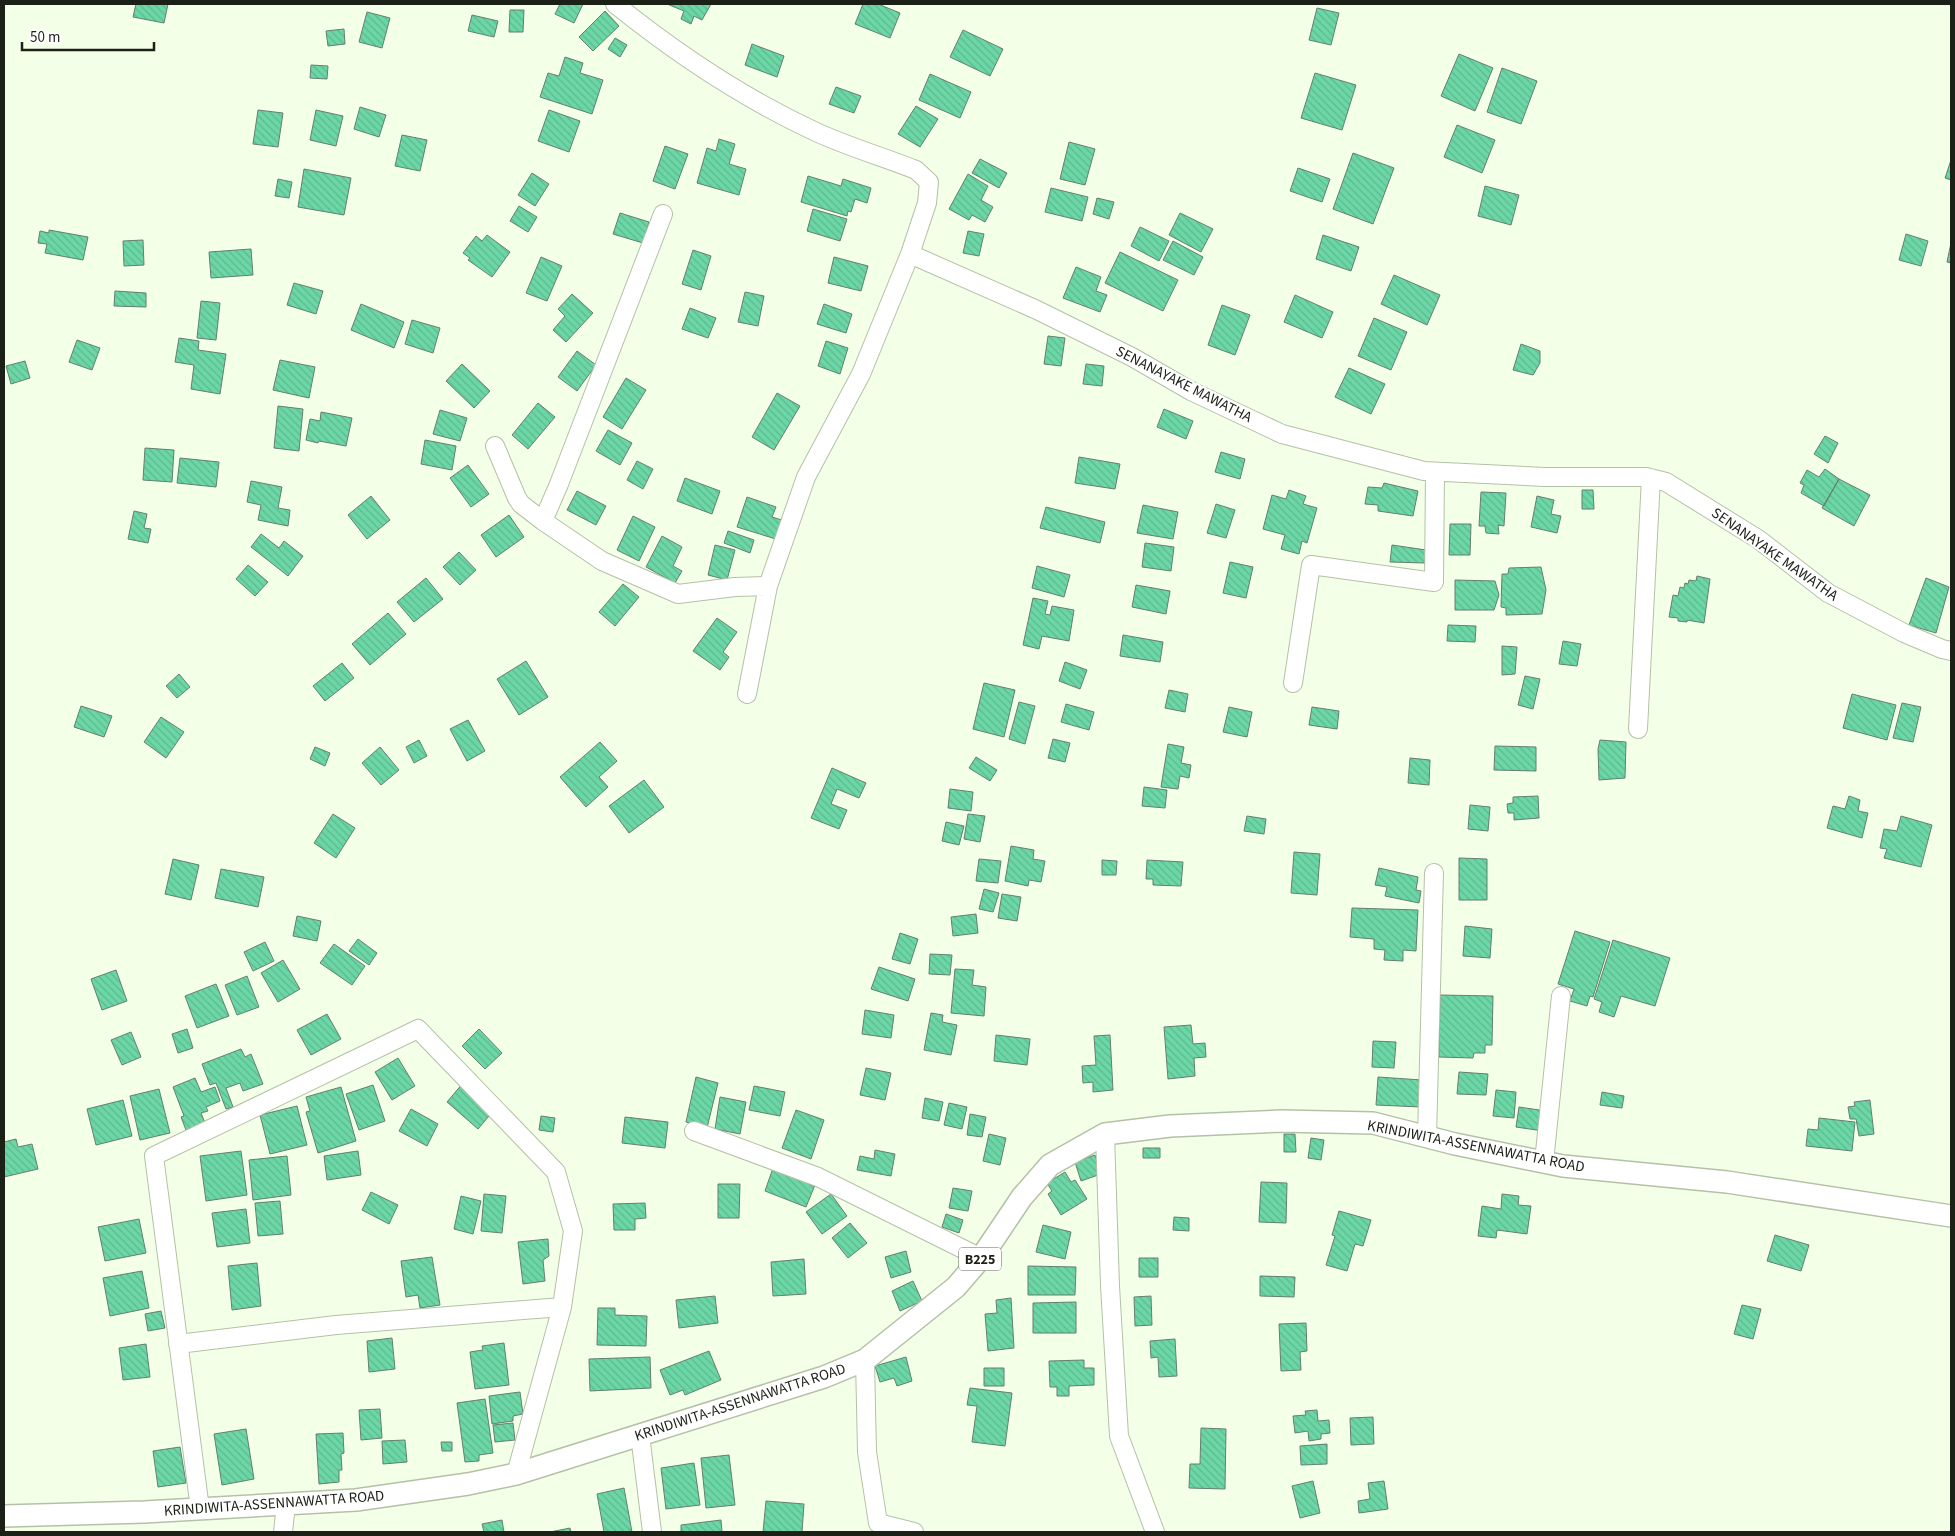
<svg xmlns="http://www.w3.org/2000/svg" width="1955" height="1536" font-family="'Source Sans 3',sans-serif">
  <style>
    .building { fill: url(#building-back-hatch); stroke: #637f70 }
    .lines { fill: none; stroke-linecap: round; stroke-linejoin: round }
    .minor-casing { stroke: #b4c1a6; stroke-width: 20 }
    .major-casing { stroke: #b4c1a6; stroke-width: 24 }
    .minor { stroke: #fff; stroke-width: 18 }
    .major { stroke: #fff; stroke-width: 21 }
    .labels { text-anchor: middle; stroke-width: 4.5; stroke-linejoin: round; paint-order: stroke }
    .shield { fill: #fff; stroke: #60645d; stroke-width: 1 }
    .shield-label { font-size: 14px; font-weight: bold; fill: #1c2117 }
    .street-label { font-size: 15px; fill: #1c2117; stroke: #fff }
  </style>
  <defs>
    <pattern id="building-back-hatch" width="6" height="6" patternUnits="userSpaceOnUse" patternTransform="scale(1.25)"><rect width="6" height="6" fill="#6cd7a6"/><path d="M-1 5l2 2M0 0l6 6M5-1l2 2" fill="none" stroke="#5db88e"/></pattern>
  </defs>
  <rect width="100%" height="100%" fill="#f4ffe8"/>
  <path class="building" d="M136,4H168L164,23L133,17Z
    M560,4H583L574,23L555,14Z
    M667,4H711L702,20L694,16L691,24L681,19L684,11Z
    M863,4H878L900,13L890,38L855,24Z
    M1317,8L1339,13L1331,45L1309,40Z
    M510,10H524L523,32H509Z
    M605,11L619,26L593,51L579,37Z
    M367,12L390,18L382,48L359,42Z
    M472,15L498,21L494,37L468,31Z
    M344,29L345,44L328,46L326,31Z
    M963,30L1003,49L990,76L950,57Z
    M615,38L627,45L620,57L608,49Z
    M752,44L784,56L777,77L745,65Z
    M1459,54L1493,68L1475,111L1441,96Z
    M565,57L583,63L580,73L603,80L592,114L540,97L548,73L559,76Z
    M311,65L328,66L327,79L310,78Z
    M1502,68L1537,81L1521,124L1487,112Z
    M1315,73L1356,85L1342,130L1301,118Z
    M930,74L971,92L960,118L919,100Z
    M836,87L861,96L854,113L829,104Z
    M916,106L938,119L920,147L898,134Z
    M360,107L386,115L379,137L354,129Z
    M258,110L283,113L278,147L253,144Z
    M316,110L343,116L336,146L310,140Z
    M549,110L580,121L569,152L538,141Z
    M1457,125L1495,140L1482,173L1444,157Z
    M402,135L427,140L420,171L395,166Z
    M719,139L735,144L729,164L746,169L739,195L697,183L707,148L716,151Z
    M1069,142L1095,149L1085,185L1060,179Z
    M665,146L688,154L675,189L653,181Z
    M1353,153L1394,168L1373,224L1333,209Z
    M980,159L1007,173L999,188L972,173Z
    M1951,160V180L1945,178Z
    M1298,168L1330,179L1322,202L1290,191Z
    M304,169L351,178L344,215L298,207Z
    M532,173L549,184L535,206L518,195Z
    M968,174L988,186L981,200L993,207L985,222L972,215L969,220L949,209Z
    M808,176L841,186L843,179L871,188L867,203L855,199L851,212L848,211L847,216L801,202Z
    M278,179L292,182L289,198L275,196Z
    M1485,186L1519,195L1511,225L1478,216Z
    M1051,188L1088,197L1082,221L1045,212Z
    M1097,198L1114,202L1109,219L1093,214Z
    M519,206L537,217L528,232L510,221Z
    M813,209L847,219L840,241L807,231Z
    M620,213L649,222L643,243L613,234Z
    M1180,213L1213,229L1201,252L1169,235Z
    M1140,227L1169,241L1159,261L1131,246Z
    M49,230L88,237L83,260L45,253L47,244L38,243L40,231L49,233Z
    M968,231L984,234L979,256L963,253Z
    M1906,234L1928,241L1921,266L1899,260Z
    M487,235L510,252L492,277L468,260L470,258L463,253L476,236L482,241Z
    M1323,235L1359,247L1351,271L1316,259Z
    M143,240L144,265L124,266L123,241Z
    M1173,241L1203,257L1194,275L1163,260Z
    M1951,243V263L1947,262Z
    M251,249L253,275L211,278L209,252Z
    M693,250L711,256L701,290L682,284Z
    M1120,252L1178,280L1163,311L1105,283Z
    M541,257L562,266L547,301L526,293Z
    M834,257L868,266L861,291L828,283Z
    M1076,267L1101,277L1096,291L1107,295L1100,312L1063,298Z
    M1394,275L1440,295L1427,325L1381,304Z
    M294,283L323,291L316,314L287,305Z
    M115,291L146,293V307L114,306Z
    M745,292L764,296L758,326L738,322Z
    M572,294L593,313L566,342L553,330L565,316L558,309Z
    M1295,295L1333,312L1322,338L1284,322Z
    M201,301L220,303L216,340L197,338Z
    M361,304L404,322L394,348L351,330Z
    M824,304L852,314L846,333L817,324Z
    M1222,305L1250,315L1235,355L1208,345Z
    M690,308L716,318L708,338L682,329Z
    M1374,318L1407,332L1391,370L1358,356Z
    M412,320L440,328L433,353L405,344Z
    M1048,336L1065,338L1061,366L1044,364Z
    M179,338L199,341L198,350L226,354L220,394L191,389L194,365L175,362Z
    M77,340L100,348L92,370L69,362Z
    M826,341L848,348L840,374L818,366Z
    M1521,344L1540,351V363L1533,375L1513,370Z
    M577,351L596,365L577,391L558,377Z
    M280,360L315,367L309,398L273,390Z
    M25,361L30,378L11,384L6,366Z
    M462,364L490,391L474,408L446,381Z
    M1086,364L1104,366L1102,386L1083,384Z
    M1349,368L1385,384L1371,414L1335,397Z
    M626,378L646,390L622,429L603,417Z
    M777,393L800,406L774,450L752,437Z
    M538,403L555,417L528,449L512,435Z
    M278,406L303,409L299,451L274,448Z
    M1164,409L1193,421L1186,439L1157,427Z
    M440,410L467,418L460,441L433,434Z
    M321,412L352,418L346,446L319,441L318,443L306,440L310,419L320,421Z
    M608,430L632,443L620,465L596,451Z
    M1825,436L1838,443L1828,463L1814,454Z
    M425,440L456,446L452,470L421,464Z
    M145,448L174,450L172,482L143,480Z
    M1221,452L1245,459L1240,479L1215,472Z
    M1079,457L1120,464L1115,489L1075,483Z
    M180,458L219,462L216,487L177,483Z
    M637,461L653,469L643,489L627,480Z
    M468,465L489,494L471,507L450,478Z
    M1825,469L1839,479L1824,506L1801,493L1804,485L1800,483L1807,470L1819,477Z
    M685,478L720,491L712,514L677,501Z
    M1839,479L1870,495L1854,526L1822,508Z
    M251,481L282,487L278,508L290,510L288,526L258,520L261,505L247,502Z
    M1384,483L1418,491L1413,516L1378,511V505L1365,504L1368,487L1382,488Z
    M1289,490L1306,496L1303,504L1317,508L1307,543L1302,541L1299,554L1281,549L1285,535L1263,529L1272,495L1286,499Z
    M1582,490H1593L1594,509H1582Z
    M577,491L606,506L596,525L567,510Z
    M1481,492L1506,493L1504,526L1498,525L1499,534L1486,533L1485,526H1479Z
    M371,496L390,520L367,539L348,515Z
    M1537,496L1554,500L1551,514L1561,516L1557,533L1531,527Z
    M747,497L776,507L772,517L785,521L779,540L737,527Z
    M1216,504L1235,510L1226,538L1207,533Z
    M1143,505L1178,512L1173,539L1137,533Z
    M1046,507L1105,522L1100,543L1040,528Z
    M134,511L147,514L144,528L151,529L148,543L128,539Z
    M509,515L524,537L496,557L481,535Z
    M633,516L655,527L639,561L617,550Z
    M1450,524H1471L1470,555H1449Z
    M728,531L754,540L750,553L724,543Z
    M261,534L279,548L284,541L303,556L288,576L251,547Z
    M662,536L682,547L673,566L682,571L675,583L646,567Z
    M1145,543L1174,547L1171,571L1142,567Z
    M715,545L735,550L727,580L708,575Z
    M1392,545L1426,550L1425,563L1390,562Z
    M459,552L476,570L460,585L443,567Z
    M1230,562L1253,567L1246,598L1223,593Z
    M248,565L268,582L255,596L236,579Z
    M1037,566L1070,575L1064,597L1032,588Z
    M1541,567L1546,590L1542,614L1506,615V608L1501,607L1502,574H1508L1509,568Z
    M1697,576L1710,579L1704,623L1687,620V622L1678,621V618L1669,617L1673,595L1678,596L1680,587L1684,588L1685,583L1688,584L1689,580L1696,581Z
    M426,578L443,599L414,622L397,602Z
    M1926,578L1949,587L1936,633L1909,625Z
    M1455,580L1495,581L1499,595L1494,610H1455Z
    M623,584L639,597L615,626L599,612Z
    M1136,585L1170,591L1166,614L1132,607Z
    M1033,598L1048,601L1045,614L1050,615L1052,606L1074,610L1069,641L1042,636L1039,649L1023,645Z
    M388,613L406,634L370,665L352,644Z
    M717,618L737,632L723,652L729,657L720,670L693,651Z
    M1448,625L1476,626L1475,642L1447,641Z
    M1123,635L1163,642L1160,662L1120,656Z
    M1563,641L1581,644L1577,666L1559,664Z
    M1502,646L1517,647L1515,674L1502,675Z
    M526,661L548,697L519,715L497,679Z
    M1065,662L1087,670L1080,689L1059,681Z
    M342,663L354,678L325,701L313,686Z
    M179,674L190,687L177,698L166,686Z
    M1525,676L1540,679L1533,709L1518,705Z
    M984,683L1015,690L1004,737L973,729Z
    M1169,690L1188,694L1185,712L1165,708Z
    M1852,694L1896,705L1887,740L1843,728Z
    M1019,702L1035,706L1025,744L1009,739Z
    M1902,703L1921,707L1913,742L1893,738Z
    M1066,704L1094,712L1089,730L1061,722Z
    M81,706L112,716L104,737L74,727Z
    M1229,707L1252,712L1247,737L1223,732Z
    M1312,707L1339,711L1337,729L1309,725Z
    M161,717L184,732L166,758L144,742Z
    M468,720L485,751L467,761L450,729Z
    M1053,739L1070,743L1065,762L1048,758Z
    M419,740L427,756L414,763L406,747Z
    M1600,740L1626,742L1625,778L1599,780L1598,749Z
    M600,742L617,761L599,777L608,787L586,807L560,777Z
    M1168,744L1184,747L1181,763L1191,765L1189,778L1180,776L1178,789L1161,787Z
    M1495,746L1536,747V771L1494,770Z
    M315,747L330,753L325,766L310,759Z
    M380,747L399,770L381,785L362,763Z
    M976,757L997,770L990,781L969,768Z
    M1410,758L1430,760L1429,785L1408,783Z
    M832,768L866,783L859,798L837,789L831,804L847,810L839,829L811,818Z
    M644,780L664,807L629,833L609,806Z
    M1144,787L1167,790L1165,808L1142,806Z
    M950,789L973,792L971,811L948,808Z
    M1538,796L1539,818L1514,820V813H1508L1507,804L1513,803V797Z
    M1849,796L1860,800L1858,811L1868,813L1862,838L1827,828L1833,806L1845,809Z
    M1470,805L1490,807L1488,831L1468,829Z
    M333,814L355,828L336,858L314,843Z
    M968,814L985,816L980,842L964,839Z
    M1247,816L1266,819L1264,834L1244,831Z
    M1901,816L1932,825L1921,867L1884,858L1887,849L1880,848L1884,829L1897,831Z
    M946,822L964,826L959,845L942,841Z
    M1011,846L1034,850L1033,859L1045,861L1041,882L1029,880L1028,886L1005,881Z
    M1294,852L1320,854L1317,895L1291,893Z
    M1459,858L1487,859V900H1459Z
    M173,859L199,865L191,900L165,894Z
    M979,859L1001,861L998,883L976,881Z
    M1102,860L1117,861L1116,875H1102Z
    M1147,860L1183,862L1181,886L1153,885V879H1146Z
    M1379,868L1418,877L1416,890L1421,891L1419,903L1385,896L1387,887L1375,885Z
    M221,869L264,877L258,907L215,898Z
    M984,889L999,893L993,912L979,909Z
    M1002,894L1021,897L1017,921L998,918Z
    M1352,908L1418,910L1416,951L1403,950V961L1384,960L1385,950L1374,949V939L1350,937Z
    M976,914L978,933L953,936L951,917Z
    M297,916L321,921L317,941L293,936Z
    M1465,926L1492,929L1490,958L1463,956Z
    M1575,931L1610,942L1593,997L1590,996L1587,1006L1570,1001L1574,989L1558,984Z
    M900,933L918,939L910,964L892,959Z
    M358,939L377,953L369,965L349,951Z
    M1613,940L1670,958L1655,1006L1621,996L1614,1017L1599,1012L1602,1002L1594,999Z
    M265,942L274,961L253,971L244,952Z
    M334,944L365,966L352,985L320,963Z
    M930,954L952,955L950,975L929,974Z
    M283,960L300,989L278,1002L261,973Z
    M879,967L915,979L908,1001L871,989Z
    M955,969L974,970L972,985L986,987L984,1016L951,1013Z
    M116,970L127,1001L102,1010L91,979Z
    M247,976L259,1007L237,1015L225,985Z
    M216,984L229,1016L197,1028L185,996Z
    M1440,995L1493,996L1492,1045H1485V1053H1474L1473,1058L1439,1057Z
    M865,1010L894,1015L891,1038L862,1034Z
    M931,1013L943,1015L942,1022L957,1025L951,1055L924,1050Z
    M327,1014L341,1039L311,1055L297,1030Z
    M1191,1025L1193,1044L1205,1043L1206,1057L1194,1058L1195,1076L1168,1079L1164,1027Z
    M187,1029L193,1048L178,1053L172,1034Z
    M479,1029L502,1053L485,1069L462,1046Z
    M131,1032L141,1057L122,1065L111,1040Z
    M996,1035L1030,1039L1027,1065L994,1061Z
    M1110,1035L1113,1090L1093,1092V1082L1083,1083L1082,1066L1096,1065L1094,1036Z
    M1373,1041L1396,1042L1394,1068L1372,1067Z
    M241,1049L245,1057L251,1054L263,1084L243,1091L240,1083L226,1088L233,1107L226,1109L216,1083L210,1085L202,1064Z
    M398,1058L415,1086L392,1100L375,1072Z
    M866,1068L891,1073L885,1100L860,1095Z
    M1459,1072L1488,1074L1486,1095L1457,1094Z
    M696,1077L718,1083L707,1128L686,1122Z
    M1378,1077L1422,1080L1421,1107L1376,1105Z
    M195,1078L201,1092L215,1087L220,1101L206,1107L208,1111L201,1113L205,1123L186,1130L181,1117L184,1116L173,1087Z
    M463,1083L494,1110L478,1129L447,1102Z
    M373,1085L385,1121L359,1130L346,1094Z
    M754,1086L785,1092L780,1116L749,1110Z
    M341,1087L356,1141L318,1153L306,1112L310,1111L306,1097Z
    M159,1089L170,1133L140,1140L130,1096Z
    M1496,1090L1516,1092L1514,1118L1493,1116Z
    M1602,1092L1624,1096L1622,1108L1600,1105Z
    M720,1097L746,1102L740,1134L715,1129Z
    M925,1098L943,1102L939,1121L922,1118Z
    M123,1100L132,1136L96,1145L87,1109Z
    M1870,1100L1874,1134L1859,1136L1856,1119H1850L1848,1107L1855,1106L1854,1102Z
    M949,1103L967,1107L962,1129L944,1125Z
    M297,1106L307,1145L270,1154L260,1115Z
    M1519,1107L1546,1111L1543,1131L1516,1127Z
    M411,1109L438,1124L427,1146L399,1131Z
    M796,1110L824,1120L811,1159L782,1148Z
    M970,1114L986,1117L982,1137L967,1135Z
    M541,1116L555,1118L553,1132L539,1130Z
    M625,1117L668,1122L665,1148L622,1143Z
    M1819,1118L1855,1122L1852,1151L1806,1146L1808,1129L1818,1130Z
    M989,1134L1006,1138L1000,1165L983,1161Z
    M1284,1134H1295L1296,1152H1284Z
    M1311,1138L1324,1140L1321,1160L1308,1158Z
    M16,1139L18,1147L32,1144L38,1169L4,1177V1142Z
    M1143,1148H1160V1158H1143Z
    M875,1150L895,1154L891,1176L857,1170L860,1156L874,1159Z
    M241,1151L247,1195L206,1201L200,1156Z
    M358,1151L361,1175L327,1180L324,1156Z
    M1095,1155L1101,1174L1081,1181L1075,1162Z
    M287,1156L291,1195L253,1200L249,1160Z
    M773,1168L815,1185L806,1207L765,1191Z
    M1065,1172L1071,1182L1075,1180L1087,1199L1061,1215L1048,1194L1052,1191L1047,1183Z
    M1261,1182L1287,1183L1286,1223L1259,1222Z
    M718,1184H740L739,1218H718Z
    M953,1188L972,1191L968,1211L949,1208Z
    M371,1192L398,1205L389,1224L362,1210Z
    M484,1194L506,1196L502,1233L481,1231Z
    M831,1194L847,1216L822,1234L806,1212Z
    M1502,1194L1519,1196L1518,1205L1531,1206L1527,1234L1497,1230L1496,1238L1478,1236L1482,1206L1501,1209Z
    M461,1196L481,1201L473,1234L454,1229Z
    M280,1201L283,1234L258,1236L255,1203Z
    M645,1203L646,1218L635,1219V1230H614L613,1204Z
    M246,1209L250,1243L217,1247L212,1213Z
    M1339,1211L1371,1220L1363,1246L1355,1244L1347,1271L1326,1265L1335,1236L1332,1235Z
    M946,1214L963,1220L959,1233L942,1227Z
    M1174,1217L1189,1218V1231L1173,1230Z
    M139,1219L146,1253L105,1261L98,1227Z
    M850,1223L867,1243L848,1258L832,1238Z
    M1043,1225L1071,1232L1065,1259L1036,1252Z
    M1775,1235L1809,1245L1801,1271L1767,1261Z
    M548,1239L549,1256L543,1260L545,1281L523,1284L518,1242Z
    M906,1251L911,1272L891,1278L885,1257Z
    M432,1257L440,1305L420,1308L418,1295L406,1297L401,1261Z
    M1139,1258H1158V1277H1139Z
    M804,1259L806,1294L773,1296L771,1262Z
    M257,1263L261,1306L232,1310L228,1266Z
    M1028,1266L1076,1267L1075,1295H1028Z
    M142,1271L149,1308L110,1316L103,1278Z
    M1260,1276L1295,1277L1294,1297L1260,1296Z
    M913,1281L922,1301L900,1311L892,1291Z
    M715,1296L718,1323L679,1328L676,1300Z
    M1151,1296L1152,1325L1135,1326L1134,1297Z
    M1011,1298L1014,1348L988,1351L985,1314L997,1313L996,1300Z
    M1076,1302V1333H1033V1303Z
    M1742,1305L1761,1309L1753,1339L1734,1334Z
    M598,1308H615V1315L647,1316L646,1346L597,1345Z
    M161,1311L165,1328L148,1331L145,1314Z
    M1306,1323L1307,1351L1300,1352L1301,1370L1281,1371L1279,1324Z
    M392,1338L395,1369L369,1372L367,1341Z
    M1175,1339L1177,1376L1159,1377L1158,1357L1151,1358L1150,1341Z
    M504,1343L509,1385L475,1389L470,1352L483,1350L482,1346Z
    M146,1344L150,1377L123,1380L119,1348Z
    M709,1351L721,1380L685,1395L683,1390L670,1395L660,1370Z
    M650,1357L651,1388L590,1391L589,1359Z
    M906,1357L912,1381L897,1386L894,1378L880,1382L875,1366Z
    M1084,1360V1368H1094V1385L1069,1386V1396H1057V1387H1050L1049,1361Z
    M984,1368H1004V1386H984Z
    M970,1388L1012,1393L1005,1446L972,1442L977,1406L967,1405Z
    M520,1392L523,1414L513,1416V1421L492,1424L489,1396Z
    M485,1399L493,1453L479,1455V1461L465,1462L457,1403Z
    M380,1409L382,1438L361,1440L359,1410Z
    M1317,1410L1318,1421L1329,1420L1330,1433L1321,1434V1439L1309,1441L1308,1431L1295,1433L1293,1416L1306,1415L1305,1411Z
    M1373,1417L1374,1444L1351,1445L1350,1418Z
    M513,1423L515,1440L495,1442L493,1425Z
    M1201,1428L1226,1429L1225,1489L1189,1488L1190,1464H1200Z
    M246,1429L254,1479L222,1485L214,1434Z
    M343,1433L344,1453L341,1454L342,1470H339V1482L319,1484L316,1434Z
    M405,1440L407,1462L383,1464L382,1441Z
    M441,1442H452V1451H442Z
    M1327,1444V1464L1301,1465L1300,1446Z
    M180,1447L186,1483L158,1487L153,1451Z
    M729,1455L735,1505L706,1508L701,1458Z
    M694,1463L700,1505L666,1509L661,1468Z
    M1313,1481L1320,1513L1300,1518L1292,1486Z
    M1384,1481L1388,1509L1359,1513L1358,1501L1370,1499L1368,1483Z
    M624,1488L632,1532H604L597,1494Z
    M766,1501L804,1504L802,1532H763Z
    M502,1520L504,1532H484L482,1524Z
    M721,1520L722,1532H681V1525Z
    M570,1528L571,1532H550Z"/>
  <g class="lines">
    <defs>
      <path id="minor" d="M615,4C677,54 743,98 816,132C849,147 883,157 916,170L929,182L927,203L910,254L1037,310L1132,357L1191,391L1282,434L1424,471L1545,477H1646L1666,482L1758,539L1828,593L1904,633L1942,649L1951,651
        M495,446L517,498L521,504L543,521L602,561L678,594L735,587L768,586
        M543,521L559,484L663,214
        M1293,683L1311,565L1434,582L1435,472
        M747,694L768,586L806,477L861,374L910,254
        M1638,729L1651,478
        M694,1131L818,1177L981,1258
        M1105,1134L1110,1286L1119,1436L1155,1532
        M1427,1137L1434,873
        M1544,1162L1561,996
        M178,1344L336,1325L562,1307
        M865,1360L867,1452L878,1523L914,1532
        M640,1435L652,1532
        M200,1509L154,1156L418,1029L556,1172L573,1231L562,1307L516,1474
        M283,1532L286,1504"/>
      <path id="major" d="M4,1516L144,1512L356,1500L468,1484L516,1474L824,1377L865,1360L956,1287L981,1258L1022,1197L1050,1165L1105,1134L1170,1126L1281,1121L1373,1123L1455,1144L1563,1166L1727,1182L1951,1216"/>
    </defs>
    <use href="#minor" class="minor-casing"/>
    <use href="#major" class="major-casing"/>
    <use href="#minor" class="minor"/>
    <use href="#major" class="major"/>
  </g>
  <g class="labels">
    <rect class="shield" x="959" y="1247.5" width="42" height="23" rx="4"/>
    <g class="shield-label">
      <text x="980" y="1264">B225</text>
    </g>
    <g class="street-label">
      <text transform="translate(1184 384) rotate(27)" y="5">SENANAYAKE MAWATHA</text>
      <text transform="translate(1775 554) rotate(35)" y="5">SENANAYAKE MAWATHA</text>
      <text transform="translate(1476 1146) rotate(11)" y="5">KRINDIWITA-ASSENNAWATTA ROAD</text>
      <text transform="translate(740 1402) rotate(-18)" y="5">KRINDIWITA-ASSENNAWATTA ROAD</text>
      <text transform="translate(274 1503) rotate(-4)" y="5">KRINDIWITA-ASSENNAWATTA ROAD</text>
    </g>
  </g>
  <rect width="1955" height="1536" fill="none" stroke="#1c2117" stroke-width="10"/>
  <path d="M22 42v8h132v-8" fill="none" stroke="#1c2117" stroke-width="2.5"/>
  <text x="30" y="42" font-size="15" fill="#1c2117" stroke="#ffffff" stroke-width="4" paint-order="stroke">50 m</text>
</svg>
